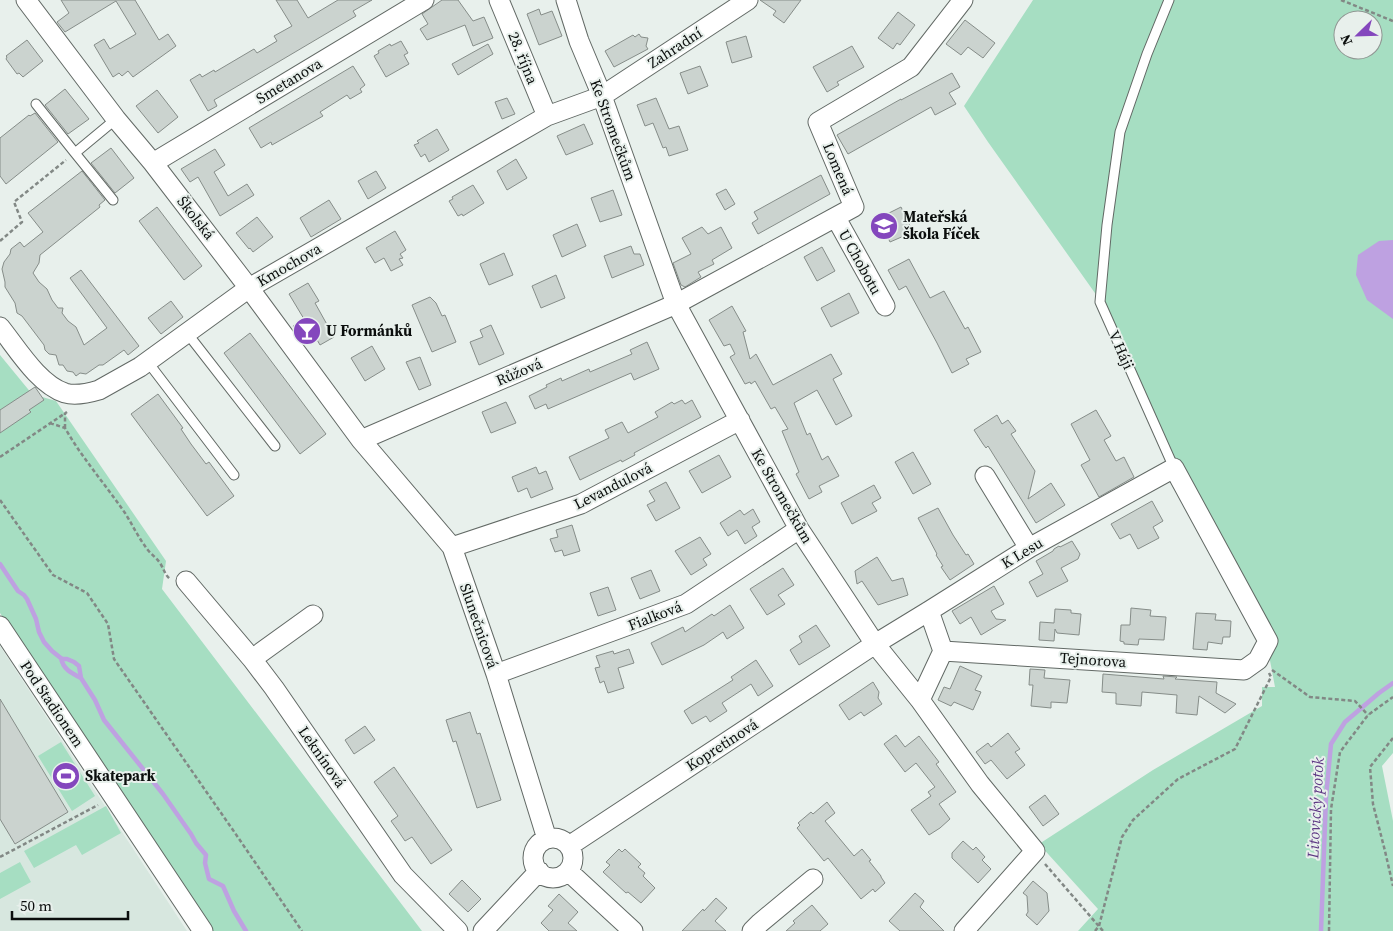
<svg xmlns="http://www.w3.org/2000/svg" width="1393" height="931" font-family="'Source Serif 4',serif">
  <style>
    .built { fill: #d7e7df }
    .green { fill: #a6dec2; fill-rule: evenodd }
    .water { fill: #bea1e1 }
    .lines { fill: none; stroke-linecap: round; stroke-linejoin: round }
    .stream { stroke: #bea1e1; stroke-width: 4.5 }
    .building { fill: #cbd3cf; stroke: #868d89 }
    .lane-casing { stroke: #626965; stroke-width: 11 }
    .street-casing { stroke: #626965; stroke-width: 21 }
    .path { stroke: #828885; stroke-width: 2.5; stroke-dasharray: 4 2.5; stroke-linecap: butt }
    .lane { stroke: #fff; stroke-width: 9 }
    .street { stroke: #fff; stroke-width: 19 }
    .labels { text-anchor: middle; stroke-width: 4; stroke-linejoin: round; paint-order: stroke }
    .street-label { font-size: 15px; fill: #0b0e0d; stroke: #e8f0ec }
    .poi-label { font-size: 15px; font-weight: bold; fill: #0b0e0d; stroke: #e8f0ec; text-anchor: start }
    .water-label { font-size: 16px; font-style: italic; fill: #5e3884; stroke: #e8f0ec }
  </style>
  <rect width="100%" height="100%" fill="#e8f0ec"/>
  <path class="built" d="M0,646L187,931H0Z"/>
  <path class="green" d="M1033,0H1393V753L1382,766L1393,821V931H1078L1098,909L1039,844L1153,770L1262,706V687H1275L1268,650L1162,436L1102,303L988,142L964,106ZM1343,20H1373V50H1343Z
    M0,355L32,394L56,401L166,561L162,589L422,931H210L0,613Z
    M61,742L95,796L72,811L38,756Z
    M106,806L121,833L82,855L76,845L34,868L24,851Z
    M20,862L31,882L0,899V873Z"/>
  <path class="water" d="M1393,240V319L1367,300L1356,275L1358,255L1379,241Z"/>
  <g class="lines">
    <path class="stream" d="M0,564L18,591L24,595L27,599L36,619L39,632L44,642L52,651L62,659H67L74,662L79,666L81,678L95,700L104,720L163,794L191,834L196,843L206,855L205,863L209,879L223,886L234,911L246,931
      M61,658C63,669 71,673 81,678
      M1321,931L1326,797L1331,744L1345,722L1379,693L1393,683"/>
  </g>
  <path class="building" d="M61,0H135L159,40L168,34L176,46L133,77L128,71L122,76L119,73L113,77L94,45L104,39L110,49L136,34L116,1L65,32L57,22L69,13Z
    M276,0H297L308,18L338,0H372L353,11L356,16L214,100L217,106L208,111L190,80L200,74L202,77L214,70L215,72L254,49L257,53L277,41L274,36L292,26Z
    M442,0H458L473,21L484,17L493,38L473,46L465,25L427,40L420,29L428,24L422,14Z
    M760,0H801L784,23L773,15L776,11Z
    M539,9L541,15L552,11L562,36L539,45L527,14Z
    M898,12L915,25L900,45L897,43L893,49L878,38Z
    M965,20L995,43L983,58L968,47L961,55L946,44Z
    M639,34L641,37L648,38L646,46L648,49L614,67L605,51L633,35L635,37Z
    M746,36L752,57L732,63L726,42Z
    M27,40L43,61L23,77L19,73L17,74L6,59L7,57L6,56Z
    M401,41L408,53L404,55L409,64L386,77L374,56L379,53L378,51L390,44L391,46Z
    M488,44L493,54L458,75L452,64Z
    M852,46L864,67L837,82L839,85L827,92L813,67Z
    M353,66L365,85L360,89L362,92L350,99L347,95L320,112L323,116L272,145L271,142L261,148L249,128Z
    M700,66L708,86L688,94L680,73Z
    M952,73L960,87L949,93L956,104L935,115L931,107L848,154L837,135L901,99V100Z
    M65,89L89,119L68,134L45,105Z
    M157,90L178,117L158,133L136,106Z
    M507,98L515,114L502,119L495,102Z
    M656,98L669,129L679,126L688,150L669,156L666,147L663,148L653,123L645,126L637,105Z
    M35,113L58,142L6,184L0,176V138L29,115L30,116Z
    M584,124L593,144L566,155L557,136Z
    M437,129L449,150L429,162L425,154L421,157L414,145L419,143L417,141Z
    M111,148L134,178L115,193L91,163Z
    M215,149L225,165L214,172L228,196L247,184L254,195L220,216L198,177L190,182L181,169Z
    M516,159L527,178L507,190L497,171Z
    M82,171L105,200L99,205L100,207L40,255L39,263L33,273L39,282L47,289L52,300L58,308H63L62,313L68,321L76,327L84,345L107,328L70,278L81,270L139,346L128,355L124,350L103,365H99L86,374L80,373L76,376L73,372L67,371L63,365H59L56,355L49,354L45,350L44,345L22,316L17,313L15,303L5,287V282L2,269L4,262L10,254L11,249L20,242L24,247L43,232L28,213Z
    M376,171L386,188L368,199L358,181Z
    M821,175L830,194L758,234L752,223L758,219L754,212Z
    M473,185L484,203L463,216L462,214L458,216L449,201L453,199L452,197Z
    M726,189L735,204L725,210L716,194Z
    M613,190L622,215L600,222L591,198Z
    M329,200L341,219L311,237L300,218Z
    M157,207L202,266L184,280L139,221Z
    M901,207L913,232L890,242L879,218Z
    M257,217L273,237L253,252L250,248L249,249L236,233Z
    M577,224L586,246L562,257L553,235Z
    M702,227L708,234L721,227L732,248L712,260L714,264L698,272L701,277L685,287L681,285L673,263L691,254L682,238Z
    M395,231L406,250L400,254L403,258L399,259L403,265L391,271L384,258L375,263L366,248Z
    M631,246L634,254H640L644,265L612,278L604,256Z
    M822,247L835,271L817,281L804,257Z
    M504,253L513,275L489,285L480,264Z
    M909,259L930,298L944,291L965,329L968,327L981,352L966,359L969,364L952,373L937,343L906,286L899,290L888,270Z
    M556,275L565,298L541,308L532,286Z
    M308,283L319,301L315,303L334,337L320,345L316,338L307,343L293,326L304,319L289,294Z
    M849,293L859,313L831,327L821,308Z
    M430,297L436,303L442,316L445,315L456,342L432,352L412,305Z
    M171,301L183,317L161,334L148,318Z
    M732,306L746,331L743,332L750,359L756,354L773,385L831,354L842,374L833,379L852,416L836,425L817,390L794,403L807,435L810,433L822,460L828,456L839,476L819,486L822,492L809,499L796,474L799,472L782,431L788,429L775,407L771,409L755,381L751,384L750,382L745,384L730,357L735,354L730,344L724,346L709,320Z
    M491,325L504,354L479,365L470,342L483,337L480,330Z
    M250,333L326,434L300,454L224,353Z
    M647,342L659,369L634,380L631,373L548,409L546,404L535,409L529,396L547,387L546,385L561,378L562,381L589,369L590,372L632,354L630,350Z
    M372,346L385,369L365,381L351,358Z
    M420,357L431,385L419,390L406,362Z
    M35,387L44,400L29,410L31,412L0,433V410Z
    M158,394L183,428L181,429L191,444L206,464L209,462L234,496L207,516L131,414Z
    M682,400L685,404L692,400L701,417L634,453L635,455L622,462L621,460L580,480L569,457L609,438L605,430L622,422L628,433L658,417L655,412L672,402L674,404Z
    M506,402L516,423L491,433L482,412Z
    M1096,410L1111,436L1104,440L1116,461L1124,457L1134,477L1099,497L1081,465L1090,460L1071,424Z
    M997,415L1002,424L1008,420L1016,431L1011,434L1035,471L1028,499L1051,483L1065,505L1036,523L988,446L986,448L983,444L974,430Z
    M913,452L931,484L913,494L895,462Z
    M719,455L731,477L702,493L689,471Z
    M536,467L539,474L546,471L553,489L531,498L527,488L518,492L512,477Z
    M666,482L680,508L656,521L647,505L655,501L649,491Z
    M874,485L881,498L872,503L877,511L852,524L841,503Z
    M1152,501L1163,521L1153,527L1159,538L1138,549L1130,534L1120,539L1111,524Z
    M938,508L953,535L966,555L968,554L974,564L950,580L941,567L943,566L936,555L937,554L918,518Z
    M753,509L760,522L752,527L757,536L745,544L737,530L728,536L720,523L740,510L744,515Z
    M572,525L580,551L564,556L562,550L555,552L550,539L558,537L556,530Z
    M700,537L711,554L703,559L707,565L691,575L675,551Z
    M1072,541L1080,554L1078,559L1061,568L1068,581L1037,597L1029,582L1043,574L1036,561L1053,551L1054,549L1059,546L1060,547Z
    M877,557L892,581L903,578L908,595L878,605L862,581L857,584L855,571Z
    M783,568L794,585L778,595L785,604L767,615L750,589Z
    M651,570L660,591L640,599L631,578Z
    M994,586L1004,604L991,611L996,619L1006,620L981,635L971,617L960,624L952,611Z
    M608,587L616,610L598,616L590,593Z
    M730,605L744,628L727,639L723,632L704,645L662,665L651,643L683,627L685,632L712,614L714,616Z
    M1131,608L1151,610L1150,616L1166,617L1164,640L1139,639L1138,645L1124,644V642L1120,641L1121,625H1130Z
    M1055,609L1071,610V613L1081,614L1079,635L1057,633L1055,629L1054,641L1039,640L1040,622L1054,623Z
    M1196,613L1216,614L1215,620L1231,621L1230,637H1223L1222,644L1208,642L1207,650L1193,649Z
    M816,625L830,646L799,665L790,650L802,642L799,636Z
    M629,649L634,663L618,668L624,688L608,693L604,681L600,683L595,668L600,667L596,656L613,651L614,654Z
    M756,660L773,686L758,696L751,684L722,703L727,711L710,722L706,716L692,724L684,711L733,680L731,677Z
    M960,666L982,676L975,690L981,692L973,710L954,702L951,706L938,700L944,687L950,689Z
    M1030,669L1045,670L1044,678L1070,680L1067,703L1051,702V708L1031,706L1033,685H1029Z
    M1103,674L1164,679L1163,676L1177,677L1175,679L1217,682L1216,693L1236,704L1225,713L1199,696L1197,715L1176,713L1177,695L1142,692L1141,706L1116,704V693L1102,692Z
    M873,682L879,692L878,698L882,704L864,716L861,712L849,720L839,705Z
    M0,699L68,812L15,844L0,819Z
    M470,712L477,734L480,733L501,800L477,808L456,741L453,742L446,720Z
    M365,726L375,740L354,754L345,740Z
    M1008,733L1020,749L1015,752L1025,765L1007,779L991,760L985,764L976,752L988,743L991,747Z
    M896,735L905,747L919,736L939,762L936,764L956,792L939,804L950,819L940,828L929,835L911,810L931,796L928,792L935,787L916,763L905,772L884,744Z
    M394,767L452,850L431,864L412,837L405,841L399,832L391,821L398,816L374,782Z
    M1045,795L1059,814L1043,826L1029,807Z
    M827,802L835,813L825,821L854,856L862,849L871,860L869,861L881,876V877L885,883L875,892L873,889L861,899L828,858L824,861L797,828L800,825L798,823L811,812L813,814Z
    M963,841L973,850L976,847L985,857L982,860L991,869L978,883L952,858V853Z
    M619,849L622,852L625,849L641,864L638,867L645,873L643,876L655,888L641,903L628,892L626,893L603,872L610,865L606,862Z
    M462,880L481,899L468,912L449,894Z
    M1033,881L1047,893L1049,911L1037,925L1026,915L1028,912L1027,896L1023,893Z
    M915,893L924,901L920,907L944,931H900L889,921Z
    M559,894L578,912L568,923L577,931H549L541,923L553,910L548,906Z
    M716,898L727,908L715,921L726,931H682L703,909L704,911Z
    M812,905L828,924L820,931H786L795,923L793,921Z"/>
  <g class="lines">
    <defs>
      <path id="lane" d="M1169,0L1147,54L1120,132L1107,225L1100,302L1174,468
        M36,104L75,153L116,119
        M75,153L113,200
        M187,333L275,446
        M147,361L234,475"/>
      <path id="street" d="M26,0L116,119L153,163L249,288L361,440L452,547L496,674L547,839
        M499,0L547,116
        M566,0L579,41L602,96L676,304L799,529L875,644L920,700L980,784L1035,851L964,931
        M153,163L424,0
        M836,218L885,306
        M0,327C17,348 38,384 65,393C75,396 89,393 99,390L140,367L249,288L547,116L602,96L748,0
        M361,440L676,304L854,207L818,122L911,67L963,0
        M985,476L1029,548
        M452,547L581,504L740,420
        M186,581L252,659L274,688L403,875L458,931
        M0,626L203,931
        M252,659L313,615
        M496,674L686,604L799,529
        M920,700L943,651L929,611
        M533 858a20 20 0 1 1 40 0a20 20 0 1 1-40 0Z
        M569,846L875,644L929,611L1029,548L1174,468L1268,641L1258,660L1244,670L943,651
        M568,871L633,931
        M483,931L539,871
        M752,931L760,923L813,879"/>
    </defs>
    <use href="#lane" class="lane-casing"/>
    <use href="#street" class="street-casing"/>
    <path class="path" d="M1341,0L1393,21
      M0,241L22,222L14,202L66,160
      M50,423L65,428C82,458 105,484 125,513C132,524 137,535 145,546C149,553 156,557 160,563C164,569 165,575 170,579
      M65,428V413
      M0,457L67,412
      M0,500L53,575L87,593L108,624L114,659L235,833L302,931
      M1272,670L1310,697L1355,701L1368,715
      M1393,738L1370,767L1373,804L1385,851L1393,886
      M0,857L98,805
      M1045,864L1103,931
      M1095,931L1099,926L1122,837L1133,820L1178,779L1235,749L1271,677L1269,673
      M1329,931L1331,809L1340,752L1368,715L1393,697"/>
    <use href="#lane" class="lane"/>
    <use href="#street" class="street"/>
  </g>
  <defs>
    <symbol id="school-disc" viewBox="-11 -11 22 22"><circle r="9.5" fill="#8447bd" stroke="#e8f0ec"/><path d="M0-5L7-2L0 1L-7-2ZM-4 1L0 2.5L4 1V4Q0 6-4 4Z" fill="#fff"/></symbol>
    <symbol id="bar-disc" viewBox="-11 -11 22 22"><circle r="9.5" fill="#8447bd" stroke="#e8f0ec"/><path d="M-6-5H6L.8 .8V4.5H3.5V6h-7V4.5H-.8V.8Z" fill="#fff"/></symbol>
    <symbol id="stadium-disc" viewBox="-11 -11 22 22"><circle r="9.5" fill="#8447bd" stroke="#e8f0ec"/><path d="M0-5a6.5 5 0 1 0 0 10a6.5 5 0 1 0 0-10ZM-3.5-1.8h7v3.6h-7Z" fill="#fff"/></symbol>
  </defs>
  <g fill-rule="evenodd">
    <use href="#school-disc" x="868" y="210" width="32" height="32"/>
    <use href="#bar-disc" x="291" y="315" width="32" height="32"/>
    <use href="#stadium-disc" x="50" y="760" width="32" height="32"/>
  </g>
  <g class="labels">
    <g class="street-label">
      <text transform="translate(675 48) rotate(-33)" y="5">Zahradní</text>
      <text transform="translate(523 58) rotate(68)" y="5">28. října</text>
      <text transform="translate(289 81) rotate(-31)" y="5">Smetanova</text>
      <text transform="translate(613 130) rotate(70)" y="5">Ke Stromečkům</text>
      <text transform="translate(838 169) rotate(67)" y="5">Lomená</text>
      <text transform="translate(196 218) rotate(52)" y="5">Školská</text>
      <text transform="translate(860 262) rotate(61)" y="5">U Chobotu</text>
      <text transform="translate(289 265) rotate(-30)" y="5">Kmochova</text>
      <text transform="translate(1121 350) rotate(66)" y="5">V Háji</text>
      <text transform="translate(519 372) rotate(-23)" y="5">Růžová</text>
      <text transform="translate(613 486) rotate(-27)" y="5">Levandulová</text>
      <text transform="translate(782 496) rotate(60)" y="5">Ke Stromečkům</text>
      <text transform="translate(1022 553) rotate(-31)" y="5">K Lesu</text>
      <text transform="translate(655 616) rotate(-21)" y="5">Fialková</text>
      <text transform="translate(479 626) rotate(71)" y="5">Slunečnicová</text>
      <text transform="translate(1093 660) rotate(4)" y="5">Tejnorova</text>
      <text transform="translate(52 704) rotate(56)" y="5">Pod Stadionem</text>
      <text transform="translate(722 745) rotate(-33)" y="5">Kopretinová</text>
      <text transform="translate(322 757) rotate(55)" y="5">Leknínová</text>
    </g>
    <g class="poi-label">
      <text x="903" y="222">Mateřská<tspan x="903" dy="17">škola Fíček</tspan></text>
      <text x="326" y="336">U Formánků</text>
      <text x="85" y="781">Skatepark</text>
    </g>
    <g class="water-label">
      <text transform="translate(1315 808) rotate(-87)" y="6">Litovický potok</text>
    </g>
  </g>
  <g transform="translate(1358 35) rotate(247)"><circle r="24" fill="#e8f0ec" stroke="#909693"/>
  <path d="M0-4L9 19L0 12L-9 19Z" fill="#8447bd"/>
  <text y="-8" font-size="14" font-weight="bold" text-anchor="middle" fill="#0b0e0d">N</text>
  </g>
  <path d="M12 911v8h116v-8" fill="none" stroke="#0b0e0d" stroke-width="2.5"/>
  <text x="20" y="911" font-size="15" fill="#0b0e0d" stroke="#e8f0ec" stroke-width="4" paint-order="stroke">50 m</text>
</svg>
